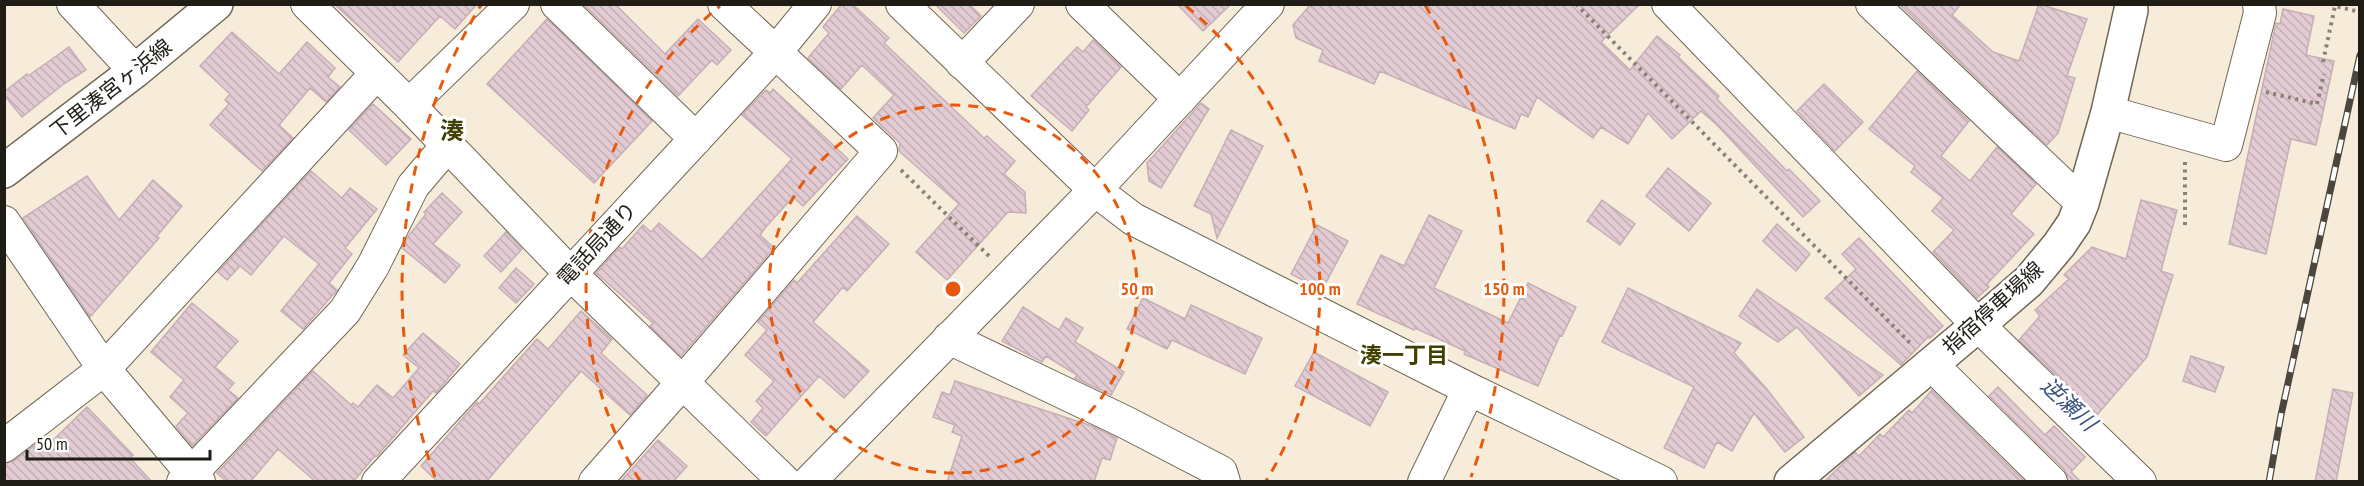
<svg xmlns="http://www.w3.org/2000/svg" width="2364" height="486" font-family="'PT Sans Narrow','Noto Sans JP',sans-serif">
  <style>
    .building { fill: url(#building-back-hatch); stroke: #c5afb6; stroke-width: 1.5 }
    .lines { fill: none; stroke-linecap: round; stroke-linejoin: round }
    .minor-casing { stroke: #706656; stroke-width: 34 }
    .major-casing { stroke: #706656; stroke-width: 36 }
    .path { stroke: #898275; stroke-width: 4; stroke-dasharray: 3 4.5; stroke-linecap: butt }
    .minor { stroke: #fff; stroke-width: 32 }
    .major { stroke: #fff; stroke-width: 33 }
    .rail-casing { stroke: #4c473e; stroke-width: 7 }
    .rail { stroke: #fff; stroke-width: 4.5; stroke-dasharray: 14; stroke-linecap: butt }
    .ring { fill: none; stroke: #e8590c; stroke-width: 3; stroke-dasharray: 10 8 }
    .labels { text-anchor: middle; stroke-width: 6; stroke-linejoin: round; paint-order: stroke }
    .street-label { font-size: 21px; fill: #201c16; stroke: #fff }
    .neighbourhood-label { font-size: 22px; font-weight: bold; fill: #424000; stroke: #fff }
    .water-label { font-size: 22px; font-style: italic; fill: #38527d; stroke: #fff }
    .quarter-label { font-size: 24px; font-weight: bold; fill: #424000; stroke: #fff }
    .centre { fill: #e8590c; stroke: #fff; stroke-width: 3 }
    .ring-label { font-size: 18px; text-anchor: middle; font-weight: bold; fill: #e8590c; stroke: #fff; stroke-width: 6; stroke-linejoin: round; paint-order: stroke }
  </style>
  <defs>
    <pattern id="building-back-hatch" width="6" height="6" patternUnits="userSpaceOnUse" patternTransform="scale(1.5)"><rect width="6" height="6" fill="#e2cbd2"/><path d="M-1 5l2 2M0 0l6 6M5-1l2 2" fill="none" stroke="#c2aeb4"/></pattern>
  </defs>
  <rect width="100%" height="100%" fill="#f7ecd9"/>
  <path class="building" d="M334,4H477L455,29L440,16L398,62Z
    M583,4H615L665,54L698,19L731,50L717,65L712,60L678,96Z
    M842,4H852L889,38L884,43L984,138L987,136L1015,161L1004,174L1025,192L1026,213L1008,212L947,280L916,252L959,204L899,151L900,143L873,118L894,95L862,65L841,89L808,58L829,33L823,27Z
    M935,4H969L981,16L964,33Z
    M1177,4H1231L1203,31Z
    M1311,4H1640L1601,42L1630,70L1657,36L1680,55L1678,57L1719,96L1717,99L1787,171L1789,169L1820,201L1803,217L1718,126L1701,111L1672,139L1648,113L1628,144L1601,127L1593,138L1537,97L1528,117L1521,114L1515,129L1380,71L1374,84L1319,61L1323,50L1296,38L1293,25Z
    M1899,4H1961L1952,15L1993,52L2019,61L2039,4L2087,19L2067,76L2075,78L2058,133L2047,145Z
    M2283,9L2314,16L2306,55L2334,61L2316,145L2291,139L2266,254L2229,244L2276,23L2280,24Z
    M547,19L652,121L594,183L487,84Z
    M232,32L279,74L307,42L335,68L328,77L340,87L326,102L310,88L279,125L293,138L262,171L210,125L229,104L225,100L230,94L200,66Z
    M1093,40L1121,67L1086,107L1089,110L1072,131L1031,96L1077,47L1083,52Z
    M69,47L86,70L65,83L22,117L4,95V92L27,74L28,76Z
    M1917,71L1969,121L1941,156L1970,181L1997,147L2036,184L2011,214L2034,234L1987,284L1989,287L1977,298L1933,252L1954,230L1932,211L1943,198L1911,172L1915,166L1869,129Z
    M1824,84L1863,122L1835,151L1797,111Z
    M773,89L848,159L803,206L793,197L765,228L760,235L774,248L681,356L650,326L653,323L596,273L620,247L622,249L643,225L651,232L659,223L702,260L792,159L742,115L766,90L770,93Z
    M1201,103L1209,109L1161,188L1149,181L1147,163Z
    M373,104L411,139L386,165L349,130Z
    M1231,130L1263,146L1217,238L1211,214L1194,206Z
    M1668,168L1711,203L1689,231L1646,196Z
    M311,171L342,198L350,188L377,209L345,248L352,254L329,283L337,290L303,329L281,311L319,264L284,236L251,275L240,266L227,280L218,272Z
    M87,176L119,220L153,180L182,206L157,236L159,238L90,317L23,218Z
    M442,193L462,212L433,244L460,265L445,283L402,248L407,238L426,214L424,212Z
    M1602,200L1635,224L1620,245L1587,221Z
    M2141,200L2177,210L2161,271L2173,275L2147,357L2097,415L2019,340L2040,316L2035,310L2069,279L2064,275L2092,247L2126,259Z
    M1429,215L1462,231L1434,288L1508,323L1528,283L1576,307L1562,336L1560,335L1538,386L1464,354L1465,351L1415,328L1414,330L1357,304L1381,255L1404,266Z
    M857,216L889,244L847,291L843,287L813,322L869,371L844,398L819,376L766,436L751,422L763,408L756,401L774,381L745,355L767,330L758,322L794,280L797,283Z
    M1777,224L1810,254L1796,271L1763,241Z
    M1317,225L1348,241L1322,290L1291,274Z
    M506,232L522,249L501,272L484,256Z
    M1859,238L1943,326L1930,338L1928,337L1901,365L1825,298L1856,269L1842,254Z
    M516,268L534,284L516,303L499,288Z
    M1628,288L1741,343L1734,353L1766,388L1804,437L1785,452L1754,413L1732,451L1717,442L1704,468L1664,448L1694,387L1602,342Z
    M1757,289L1805,322L1883,375L1859,396L1797,327L1778,342L1739,316Z
    M1143,298L1185,319L1191,305L1262,338L1245,374L1172,340L1167,349L1127,329Z
    M192,303L238,341L215,367L234,383L228,390L238,398L192,446L176,426L188,413L170,397L184,380L151,352Z
    M1023,307L1059,330L1066,318L1083,328L1075,342L1124,372L1111,395L1075,378L1077,375L1046,356L1042,362L1002,341Z
    M581,311L612,339L601,353L647,395L630,415L581,371L486,482H438L421,466L477,402L479,404L537,339L548,349Z
    M423,333L460,364L436,393L433,391L377,456L374,457L353,482H316L278,449L250,482H227L217,473L313,371L351,405L353,403L358,407L377,385L393,398L419,368L403,355Z
    M1314,352L1388,392L1370,426L1295,386Z
    M2191,356L2224,367L2215,392L2183,381Z
    M955,381L1092,426L1117,438L1110,460L1102,458L1094,482H947L962,436L952,432L955,425L933,417L942,392L950,395Z
    M1998,387L2045,435L2054,426L2085,457L2071,472L2081,482H2068L2064,469L1989,396Z
    M2333,389L2353,393L2336,482H2315Z
    M1932,390L2025,482H1824L1855,452L1859,456L1880,434L1883,437L1909,410L1912,413Z
    M87,407L133,455L130,458L152,482H4V464L15,460L43,439L48,445Z
    M658,440L687,466L673,482H620Z"/>
  <g class="lines">
    <defs>
      <path id="minor" d="M73,4L135,71
        M307,4L409,105L570,273L785,482
        M557,4L696,139
        M902,4L1095,190L1133,219L1469,389L1661,482
        M1082,4L1180,99
        M1668,4L1978,325L2140,482
        M1872,4L2082,203
        M962,63L1018,4
        M409,105L513,4
        M2108,112L2226,145L2260,13L2259,4
        M4,222L104,369L199,482
        M949,338L1125,422L1221,472L1224,482
        M1931,364L2051,482
        M4,446L104,369L376,74
        M183,482L345,311L373,266L413,186L447,146
        M378,482L775,53L815,4
        M595,482L682,383L881,151L724,4
        M809,482L1095,190L1268,4
        M1424,482L1469,389"/>
      <path id="major" d="M4,171L135,71L216,4
        M1791,482L1978,325L2029,281L2059,245L2074,223L2082,203L2108,112L2131,10"/>
    </defs>
    <use href="#minor" class="minor-casing"/>
    <use href="#major" class="major-casing"/>
    <path class="path" d="M1576,4L1911,344
      M2323,62L2335,6L2360,12
      M2266,92L2317,104L2324,74
      M901,170L990,257
      M2185,225V160"/>
    <use href="#minor" class="minor"/>
    <use href="#major" class="major"/>
    <defs>
      <path id="rail" d="M2269,482L2281,415L2360,55"/>
    </defs>
    <use href="#rail" class="rail-casing"/>
    <use href="#rail" class="rail"/>
  </g>
  <g class="ring">
    <circle cx="953" cy="289" r="184"/>
    <path d="M640 481A367 367 0 0 1 720 6M1186 6A367 367 0 0 1 1266 481"/>
    <path d="M435 477A551 551 0 0 1 481 5M1425 5A551 551 0 0 1 1471 477"/>
  </g>
  <g class="labels">
    <g class="street-label">
      <text transform="translate(111 89) rotate(-38)" y="7">下里湊宮ヶ浜線</text>
      <text transform="translate(597 244) rotate(-47)" y="7">電話局通り</text>
      <text transform="translate(1993 308) rotate(-42)" y="7">指宿停車場線</text>
    </g>
    <g class="neighbourhood-label">
      <text x="1404" y="363">湊一丁目</text>
    </g>
    <g class="water-label">
      <text transform="translate(2069 404) rotate(43)" y="8">逆瀬川</text>
    </g>
    <g class="quarter-label">
      <text x="452" y="139">湊</text>
    </g>
  </g>
  <circle cx="953" cy="289" r="9" class="centre"/>
  <g class="ring-label">
    <text x="1137" y="295">50 m</text>
    <text x="1320" y="295">100 m</text>
    <text x="1504" y="295">150 m</text>
  </g>
  <rect width="2364" height="486" fill="none" stroke="#201c16" stroke-width="12"/>
  <path d="M27 450v9h183v-9" fill="none" stroke="#201c16" stroke-width="3"/>
  <text x="36" y="450" font-size="18" fill="#201c16" stroke="#ffffff" stroke-width="4.5" paint-order="stroke">50 m</text>
</svg>
